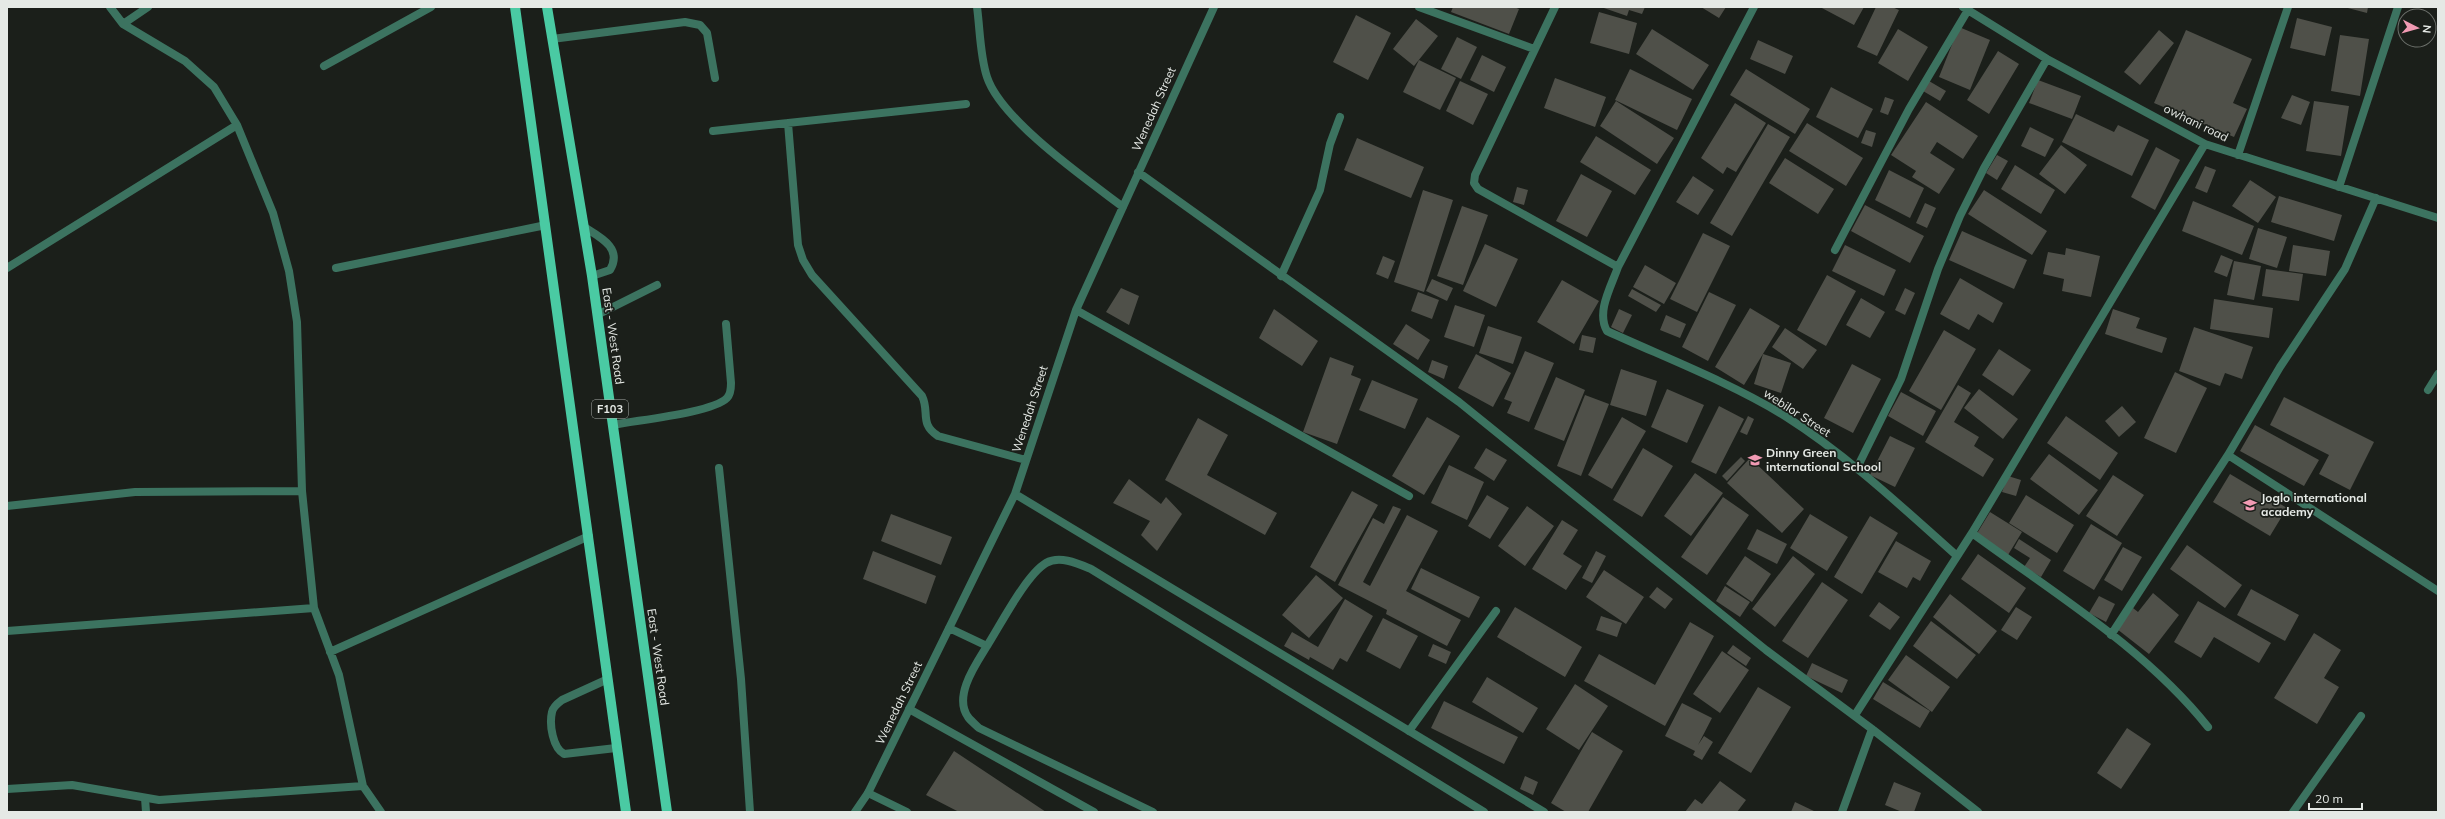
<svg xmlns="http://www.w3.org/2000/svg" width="2445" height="819" font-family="Mulish,sans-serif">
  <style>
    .building { fill: #4f5049 }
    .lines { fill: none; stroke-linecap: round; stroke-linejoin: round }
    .lane { stroke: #3c7360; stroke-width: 8 }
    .street { stroke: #3c7360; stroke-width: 8 }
    .primary { stroke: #4acaa3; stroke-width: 10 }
    .labels { text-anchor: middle; stroke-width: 3.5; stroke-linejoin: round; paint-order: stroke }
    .shield { fill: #1b1f1a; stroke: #a8aca8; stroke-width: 1 }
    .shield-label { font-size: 11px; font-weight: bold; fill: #e5e9e5 }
    .street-label { font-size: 12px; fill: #e5e9e5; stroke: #1b1f1a }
    .poi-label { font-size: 12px; font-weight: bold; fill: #e5e9e5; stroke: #1b1f1a; text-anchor: start }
  </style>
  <rect width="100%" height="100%" fill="#1b1f1a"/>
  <path class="building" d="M1453,7H1514L1519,9L1509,34L1451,12Z
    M1601,7H1645L1642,14L1629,10L1627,16Z
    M1701,7H1726L1719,18Z
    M1820,7H1864L1854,25Z
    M1876,7H1892L1899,10L1877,56L1857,47Z
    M2344,7H2368L2367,13Z
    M1599,12L1637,23L1629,54L1590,43Z
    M1356,15L1391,33L1368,80L1333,62Z
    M2297,18L2332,27L2325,56L2290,48Z
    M1416,19L1438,36L1414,66L1393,49Z
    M1959,27L1990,40L1970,90L1939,77Z
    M1652,29L1709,65L1693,90L1636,54Z
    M1898,29L1928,47L1908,81L1878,63Z
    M2159,30L2174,43L2140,85L2124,72Z
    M2186,30L2252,59L2233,103L2247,109L2234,137L2154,103Z
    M2340,35L2369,39L2360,96L2331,91Z
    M1457,37L1477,47L1461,79L1441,69Z
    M1758,40L1793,56L1785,74L1750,59Z
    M1998,51L2019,64L1989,114L1967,100Z
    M1482,55L1506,67L1494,92L1470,80Z
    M1419,60L1456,78L1440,110L1403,92Z
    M1630,69L1692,99L1677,130L1615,100Z
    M1746,69L1810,109L1795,134L1730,95Z
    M1555,78L1606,97L1595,127L1544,108Z
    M2038,80L2081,96L2072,119L2029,103Z
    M1460,81L1488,94L1473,125L1446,111Z
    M1929,81L1946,91L1940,101L1923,91Z
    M1831,87L1873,109L1858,138L1816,117Z
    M2292,95L2310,102L2301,125L2281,118Z
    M1885,97L1894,100L1888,115L1880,112Z
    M1616,101L1674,138L1657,164L1600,126Z
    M2314,101L2349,106L2341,156L2306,151Z
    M1926,102L1978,136L1963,159L1937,142L1930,153L1955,169L1939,194L1912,177L1916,171L1891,155Z
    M1735,103L1766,123L1736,172L1727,167L1723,174L1701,158Z
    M2076,114L2114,132L2118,125L2149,140L2132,176L2062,142Z
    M1807,123L1863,158L1846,186L1789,151Z
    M1768,124L1790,137L1732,236L1710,223Z
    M2030,127L2054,139L2045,157L2021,146Z
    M1866,130L1876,133L1872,147L1861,143Z
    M1596,136L1651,170L1635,195L1580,162Z
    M1357,138L1424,167L1411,198L1344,170Z
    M2061,145L2087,165L2065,194L2039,174Z
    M2156,147L2180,160L2155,210L2131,197Z
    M1997,155L2008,161L1997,180L1986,173Z
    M1785,158L1834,189L1818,214L1769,183Z
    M2015,165L2055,190L2041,214L2001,189Z
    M2205,166L2216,170L2207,193L2195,188Z
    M1889,170L1924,188L1910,218L1875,200Z
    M1581,174L1612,191L1587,237L1556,221Z
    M1693,176L1714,190L1698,215L1676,202Z
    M2250,180L2276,197L2258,223L2232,206Z
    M1517,187L1528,190L1524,205L1513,202Z
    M1423,190L1453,200L1424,292L1394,282Z
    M1984,190L2047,231L2032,255L1968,214Z
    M2279,196L2342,215L2334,241L2271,222Z
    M2193,201L2254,226L2242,255L2182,231Z
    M1925,203L1936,208L1927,228L1916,223Z
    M1865,205L1924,236L1910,263L1851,231Z
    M1462,206L1488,215L1463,285L1437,276Z
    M2258,228L2287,237L2277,268L2249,259Z
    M1962,231L2027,260L2014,289L1949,260Z
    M1703,233L1730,246L1697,312L1670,299Z
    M1485,244L1518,259L1496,307L1463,291Z
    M1845,245L1896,270L1884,296L1832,271Z
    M2293,245L2330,251L2326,276L2289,271Z
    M2066,248L2100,256L2091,297L2062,291L2064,279L2043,274L2048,252L2065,255Z
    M2221,255L2233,260L2227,277L2214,272Z
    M1383,256L1395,261L1388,279L1376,274Z
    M2234,261L2261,266L2254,300L2227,295Z
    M1645,265L1676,283L1664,304L1633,287Z
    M2266,269L2303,274L2299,301L2262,296Z
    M1827,275L1856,291L1826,346L1797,330Z
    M1960,278L2003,303L1993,323L1978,314L1969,330L1940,314Z
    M1432,279L1453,288L1447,301L1426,291Z
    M1562,280L1599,301L1574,344L1537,322Z
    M1121,288L1139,296L1129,325L1106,312Z
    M1905,288L1915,293L1905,315L1895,310Z
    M1632,289L1661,305L1656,312L1628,296Z
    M1418,292L1439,300L1432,319L1411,311Z
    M1709,292L1736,305L1708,361L1682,347Z
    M1861,298L1885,312L1870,338L1846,325Z
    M2214,299L2273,308L2269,338L2210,329Z
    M1455,305L1485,315L1474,347L1444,337Z
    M1750,308L1780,326L1744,385L1715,367Z
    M1274,309L1318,341L1302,366L1259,338Z
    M1619,309L1632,315L1623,333L1611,327Z
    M2113,309L2140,318L2136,328L2167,338L2162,353L2105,334Z
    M1666,315L1686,324L1680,338L1660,330Z
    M1406,324L1430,340L1418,360L1393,344Z
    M1488,326L1522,337L1513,364L1479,353Z
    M2194,327L2253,347L2242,379L2225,373L2220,386L2179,371Z
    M1785,328L1817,350L1803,369L1772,347Z
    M1944,330L1976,349L1941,410L1909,391Z
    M1582,335L1596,338L1593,353L1579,350Z
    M1999,349L2031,370L2013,396L1982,375Z
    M1525,351L1554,363L1529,422L1507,413L1512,402L1504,399Z
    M1476,354L1511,373L1493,407L1458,388Z
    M1763,354L1791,363L1781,393L1754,384Z
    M1330,357L1354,366L1351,375L1361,379L1337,444L1303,432Z
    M1432,360L1448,366L1444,379L1428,372Z
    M1852,364L1881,379L1853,433L1824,418Z
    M1621,369L1657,381L1646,416L1610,405Z
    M2175,372L2207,388L2176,453L2144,438Z
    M1556,377L1585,390L1564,441L1534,429Z
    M1372,380L1418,399L1405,429L1359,410Z
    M1958,385L1971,393L1954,422L1979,437L1974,446L1994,459L1983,477L1925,442Z
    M1667,389L1704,405L1687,443L1651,427Z
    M1979,389L2018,419L2003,439L1964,408Z
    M1901,392L1936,411L1923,436L1888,416Z
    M1585,395L1609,404L1581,476L1557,466Z
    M2284,397L2374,442L2350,490L2319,474L2329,455L2270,425Z
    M1719,406L1744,419L1716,474L1691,462Z
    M2122,406L2136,422L2119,437L2105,421Z
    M1748,416L1754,419L1747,435L1740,432Z
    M2066,416L2118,453L2100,480L2047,443Z
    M1427,417L1460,436L1424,495L1392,476Z
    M1622,417L1646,431L1612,489L1588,475Z
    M1198,418L1228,435L1207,475L1277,513L1265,535L1165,480Z
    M2255,425L2319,460L2304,486L2240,451Z
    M1890,436L1915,448L1895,487L1870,475Z
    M1486,448L1507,460L1494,481L1474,468Z
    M1643,448L1673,466L1642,517L1613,500Z
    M2049,454L2098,490L2079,515L2030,479Z
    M1741,457L1745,461L1727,481L1722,476Z
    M1750,458L1804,509L1782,533L1727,483Z
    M1449,465L1484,482L1467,520L1431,503Z
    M1695,473L1723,493L1691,536L1664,516Z
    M2230,474L2287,508L2270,536L2213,502Z
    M2113,475L2144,495L2117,536L2086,516Z
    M2008,476L2021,480L2016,496L2002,492Z
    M1129,479L1161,504L1166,497L1182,514L1157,551L1141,535L1150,521L1113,503Z
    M1352,491L1378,505L1335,582L1310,567Z
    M1487,495L1509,508L1490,539L1468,526Z
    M2026,495L2074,525L2057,553L2009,523Z
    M1723,497L1749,515L1707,575L1681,557Z
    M1393,506L1401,509L1363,582L1370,586L1407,515L1438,531L1406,591L1461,620L1447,646L1386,614L1387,610L1338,585L1373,518L1384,524Z
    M1527,506L1554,526L1525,566L1498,546Z
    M1990,512L2022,532L2008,555L1976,535Z
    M891,514L952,537L941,565L881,541Z
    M1810,514L1848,537L1827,571L1790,548Z
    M1870,516L1898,533L1862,594L1834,577Z
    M1562,520L1578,530L1563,554L1582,566L1566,590L1532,569Z
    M2091,524L2122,543L2094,590L2063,571Z
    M1757,529L1787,544L1777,564L1747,549Z
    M2019,539L2051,560L2041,577L2024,567L2030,558L2014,548Z
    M1896,541L1931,561L1920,581L1913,577L1907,588L1878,572Z
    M2187,545L2242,585L2225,608L2170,569Z
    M2123,547L2142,557L2122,591L2104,580Z
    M873,551L936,576L926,604L863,579Z
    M1596,551L1606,556L1592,583L1582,578Z
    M1978,554L2026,588L2009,613L1961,579Z
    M1745,556L1771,574L1752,602L1726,584Z
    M1793,556L1815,574L1775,627L1752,609Z
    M1421,568L1480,597L1469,618L1411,589Z
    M1604,570L1644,597L1626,624L1586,597Z
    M1316,575L1343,598L1309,638L1282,615Z
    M1822,582L1848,600L1808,658L1782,641Z
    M1725,586L1750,602L1740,617L1716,601Z
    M1657,587L1673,599L1665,609L1649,597Z
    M2251,589L2299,615L2285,641L2237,615Z
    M2153,593L2179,615L2149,654L2117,629L2133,608L2138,612Z
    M1950,594L1997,631L1979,654L1933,617Z
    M2099,596L2115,604L2106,622L2089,613Z
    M1345,599L1373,616L1347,662L1340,658L1333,670L1310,657L1309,660L1284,646L1292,632L1318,647Z
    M2198,601L2271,643L2259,663L2214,637L2201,658L2174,642Z
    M1879,602L1900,617L1890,630L1869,616Z
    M1515,607L1582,647L1565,677L1497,637Z
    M2016,607L2032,617L2017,640L2001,630Z
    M1601,616L1622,623L1617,637L1596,630Z
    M1383,618L1418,636L1400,669L1366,651Z
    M1931,621L1976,655L1957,679L1913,646Z
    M1690,622L1714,636L1665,726L1584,681L1599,654L1655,685Z
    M2314,633L2341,650L2324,678L2339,687L2317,724L2274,698Z
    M1433,644L1451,652L1446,664L1428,656Z
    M1733,645L1751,658L1746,666L1727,653Z
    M1722,651L1749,670L1720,713L1693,694Z
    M1906,655L1950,687L1932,712L1888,680Z
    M1812,663L1848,680L1842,693L1806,676Z
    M1487,677L1538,708L1523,733L1472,702Z
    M1883,682L1930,711L1920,728L1873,699Z
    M1575,684L1608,706L1579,750L1546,729Z
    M1758,687L1791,707L1751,773L1718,753Z
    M1444,701L1518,737L1504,764L1431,728Z
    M1682,703L1712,718L1698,745L1704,736L1713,742L1702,760L1693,755L1695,751L1665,736Z
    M2127,728L2151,744L2121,789L2097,773Z
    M1592,732L1623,751L1588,812H1566L1551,803Z
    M954,751L1046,812H959L926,795Z
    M1525,776L1538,782L1533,795L1520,789Z
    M1720,781L1746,800L1737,812H1685L1695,799L1702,804Z
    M1894,782L1921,793L1914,812H1902L1885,805Z
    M1795,802L1816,812H1791Z"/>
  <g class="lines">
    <path class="lane" d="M552,39L685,22L700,25L707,33L715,78
      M324,66L431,7
      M584,227C600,237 623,248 610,270L592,276
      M597,315L657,285
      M613,425C637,420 712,413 727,398C731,394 731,388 731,383L726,324
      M608,679L562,700C558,703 553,707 552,712C549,725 553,748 564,754L616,748
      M909,709L1094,812
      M1409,731L1496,611
      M868,793L907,812
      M145,798L146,812"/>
    <path class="street" d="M110,7L123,24L185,61L214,87L237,125L273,213L289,271L297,322L302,491L314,608L339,675L363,786L381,812
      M977,7C980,29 980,56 987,77C1001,120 1086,179 1123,207
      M1419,7L1534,49
      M1555,7L1475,175L1474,183L1478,189L1618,267
      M1754,7L1618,267C1611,287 1596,312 1607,331C1666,358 1729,382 1785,416C1848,456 1902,507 1957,556
      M1963,7L2047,59L2205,144L2438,218
      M123,24L148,7
      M788,123L798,245L803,260L812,275L922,396C930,412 919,424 938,436L1026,460
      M713,131L966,104
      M2238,155L2288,7
      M1138,172L1459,402L1766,650L1872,729L1978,812
      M2339,187L2398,7
      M1835,250L1909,109L1968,10
      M7,268L237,125
      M336,268L546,225
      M1281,276L1320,190L1330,144L1340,117
      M1076,310L1409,496
      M2428,390L2438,374
      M2228,455L2438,591
      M719,468L741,679L750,812
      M1857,468L1901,379L1938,269L1960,216L1984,168L2047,59
      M1015,494L1544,812
      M7,506L135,492L302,491
      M1972,533C2052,592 2145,648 2208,727
      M949,628L987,646C976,664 953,696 968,717C971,721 976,725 979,728L1153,812
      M7,631L314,608
      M2111,635L2228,455L2280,367L2345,269L2376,198
      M987,646C1001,624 1026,575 1046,563C1060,555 1079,564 1091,569L1484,812
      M330,652L589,536
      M1855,715L1972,533L2205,144
      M7,789L72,785L159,800L363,786
      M855,812L868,793L1015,494L1076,310L1214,7
      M1842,812L1872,729
      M2293,812L2361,716"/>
    <path class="primary" d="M515,7L626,812
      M547,7L592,276L667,812"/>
  </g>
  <defs>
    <symbol id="school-bare" viewBox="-9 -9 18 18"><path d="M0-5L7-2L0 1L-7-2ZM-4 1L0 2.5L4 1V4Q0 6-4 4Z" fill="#f19ab3" stroke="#1b1f1a" stroke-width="2.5" paint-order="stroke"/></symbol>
  </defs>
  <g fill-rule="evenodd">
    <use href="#school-bare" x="1745" y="450" width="20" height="20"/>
    <use href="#school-bare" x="2240" y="495" width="20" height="20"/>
  </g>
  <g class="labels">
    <rect class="shield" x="592" y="400" width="36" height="18" rx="3"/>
    <g class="shield-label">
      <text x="610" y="413">F103</text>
    </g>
    <g class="street-label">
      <text transform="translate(1154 109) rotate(-66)" y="4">Wenedah Street</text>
      <text transform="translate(2196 123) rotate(26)" y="4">owhani road</text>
      <text transform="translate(613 336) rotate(82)" y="4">East - West Road</text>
      <text transform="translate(1030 409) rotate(-72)" y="4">Wenedah Street</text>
      <text transform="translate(1797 413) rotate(33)" y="4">webilor Street</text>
      <text transform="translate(658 657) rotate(82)" y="4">East - West Road</text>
      <text transform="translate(899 703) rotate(-64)" y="4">Wenedah Street</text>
    </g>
    <g class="poi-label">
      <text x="1766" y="457">Dinny Green<tspan x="1766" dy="14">international School</tspan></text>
      <text x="2261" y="502">Joglo international<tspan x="2261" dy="14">academy</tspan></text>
    </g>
  </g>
  <rect width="2445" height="819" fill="none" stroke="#e5e9e5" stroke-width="16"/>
  <g transform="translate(2417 28) rotate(96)"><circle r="19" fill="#1b1f1a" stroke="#6c706b"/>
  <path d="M0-3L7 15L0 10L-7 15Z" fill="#f19ab3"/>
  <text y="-6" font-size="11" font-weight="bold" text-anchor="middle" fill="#e5e9e5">N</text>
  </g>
  <path d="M2309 803v6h53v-6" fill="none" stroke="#e5e9e5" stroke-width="2"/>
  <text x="2315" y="803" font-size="12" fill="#e5e9e5" stroke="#1b1f1a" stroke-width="3" paint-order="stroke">20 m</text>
</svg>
